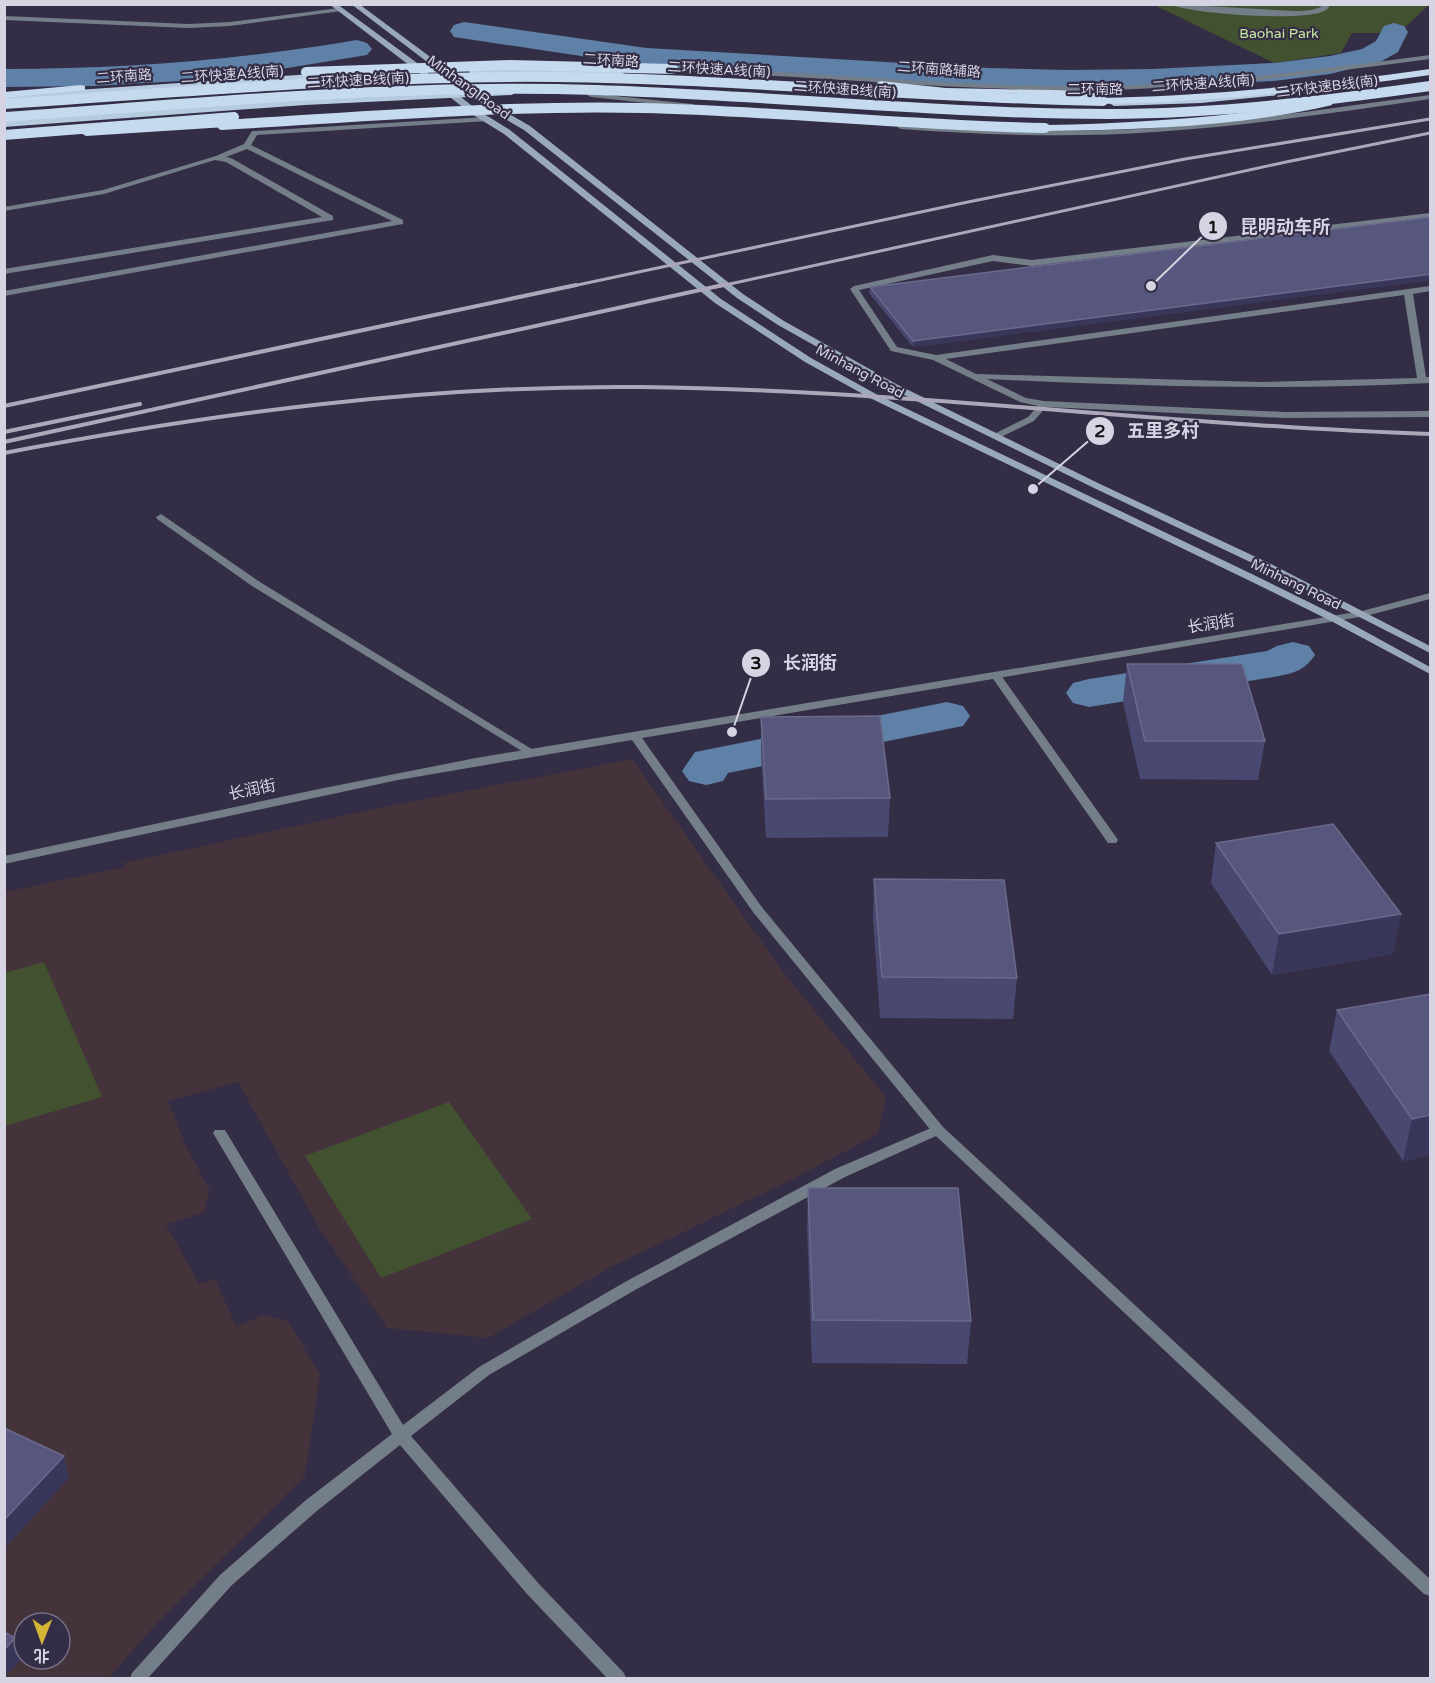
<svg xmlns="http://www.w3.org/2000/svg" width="1435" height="1683" font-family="'Varela Round','Noto Sans SC',sans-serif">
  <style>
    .education { fill: #45333c; fill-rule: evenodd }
    .green { fill: #425130 }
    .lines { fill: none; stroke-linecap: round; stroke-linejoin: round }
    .river { fill: #5f80a7; fill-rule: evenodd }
    .service { fill: #747e88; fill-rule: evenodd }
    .minor { fill: #747e88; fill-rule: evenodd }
    .tertiary { fill: #747e88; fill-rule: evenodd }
    .secondary { fill: #99a9b9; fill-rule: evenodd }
    .primary { fill: #b6cbe0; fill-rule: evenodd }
    .trunk { fill: #c5daee; fill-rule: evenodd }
    .rail-far1 { stroke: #aca8ba; stroke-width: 3 }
    .rail { stroke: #aca8ba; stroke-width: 4 }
    .trunk-bridge { stroke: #c5daee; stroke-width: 10 }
    .wall { fill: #484870 }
    .shaded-wall { fill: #393759 }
    .building { fill: #57567c; stroke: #6b6a8c; stroke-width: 1.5 }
    .labels { text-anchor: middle; stroke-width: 4.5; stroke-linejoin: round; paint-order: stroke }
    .far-park-label { font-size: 14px; fill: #c6e79e; stroke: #332d45 }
    .far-street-label { font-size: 14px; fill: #d6d3e3; stroke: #332d45 }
    .street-label { font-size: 16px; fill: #d6d3e3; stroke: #332d45 }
    .leader { fill: none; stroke: #d6d3e3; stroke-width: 2 }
    .callout-dot { fill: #d6d3e3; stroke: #332d45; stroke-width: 2 }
    .mark-label { font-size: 18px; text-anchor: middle; font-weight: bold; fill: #111 }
    .callout-label { font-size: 18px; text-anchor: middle; font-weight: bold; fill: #d6d3e3; stroke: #332d45; stroke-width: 4.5; stroke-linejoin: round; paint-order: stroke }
  </style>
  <rect width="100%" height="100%" fill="#332d45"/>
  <path class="education" d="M632,759L783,972L886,1097L878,1134L793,1179L609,1268L488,1338L387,1328L318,1226L238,1082L168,1101L185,1144L210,1191L203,1213L166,1224L199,1284L215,1279L236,1326L264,1315L288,1321L320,1374L305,1476L153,1627L109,1678H5L4,892L126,867L123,863L384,807ZM24,1623H60V1659H24Z"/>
  <path class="green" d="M1430,4L1399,33H1352L1341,53L1274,63L1154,5Z
    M44,962L102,1097L5,1126V973Z
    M449,1102L532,1219L381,1278L305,1156Z"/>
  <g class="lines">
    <path class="river" d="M464,22L647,48L989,68L1068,70L1153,69L1274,63L1330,56L1362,49L1376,41L1384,26L1394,23L1404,26L1408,32L1398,52L1382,61L1330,74L1274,81L1153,87L1068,88L989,86L647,66L454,37L450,31L454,25Z
      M357,40L367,43L372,49L367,55L269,71L181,81L93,86L4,87V69C123,69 240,60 357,40Z
      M1293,642L1309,646L1315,655C1306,669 1295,673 1279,676L1089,707L1073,703L1066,693L1073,683L1089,679L1267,651L1277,646Z
      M947,702L963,706L970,716L963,726L728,773L723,781L706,785L689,781L682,771L695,752Z"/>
    <path class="service" d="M1169,4L1293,11C1300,11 1308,11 1315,9C1322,7 1324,4 1331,4C1329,7 1327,10 1324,11C1304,22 1191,14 1169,4Z
      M1430,213V217L1032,266L993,261L859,290L897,347L936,355L1430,286V291L1413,294L1426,377H1430V383C1282,391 1135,386 987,379L1026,398L1044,401L1285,412L1430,411V417L1285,418L1046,407L1034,421L997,439L992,436L994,434L1028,417L1038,406L1020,402L933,360L891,351L850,289L854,286L993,255L1032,260ZM1404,295L1417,378L1261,382L976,374L946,359Z
      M161,514L260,582L535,751L529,754L525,753L252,586L157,519L156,517Z"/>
    <path class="minor" d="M1430,55V59C1322,73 1213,88 1104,90C957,92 810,75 663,71L659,69L663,67C810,71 957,88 1104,86C1213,84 1322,69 1430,55Z
      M588,93L692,104L696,106L692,108L591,97L587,95Z
      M1430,95V99C1339,112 1247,126 1155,132C1070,138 986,135 901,129L897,127L901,125C986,130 1070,133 1155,128C1247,121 1339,107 1430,95Z
      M486,117H489V121L257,135L251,145L403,220V224L4,296V291L392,221L247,149L226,157L231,158L333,216V220L4,274V269L322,217L226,162L215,160L104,194L4,211V207L103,190L216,156L244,144L252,131H255Z
      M1430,593V599L1362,617L1357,614L1358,612Z
      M996,673L1000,674L1116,837L1118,840L1116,843H1108L991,676Z
      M938,1125L943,1127L1430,1579V1596L1424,1594L936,1136L845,1177L635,1290L489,1375L411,1436L539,1584L624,1673L626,1678H607L527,1594L400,1445L318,1510L232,1585L148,1678H130L132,1673L220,1575L306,1500L392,1434L213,1133L215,1130H225L403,1425L479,1367L625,1282L835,1169Z"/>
    <path class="tertiary" d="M339,8L341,9V11L230,26L189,28L4,20V16L189,24L230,22Z
      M1362,611L1367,614L1366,616L642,738L761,906L943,1127L945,1130L943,1133H933L753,912L632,740L398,780L4,864V856L319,789L476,758Z"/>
    <path class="secondary" d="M329,4H337L428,71V75H422Z
      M351,4H359L499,108L530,126L743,294L784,321L898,385L1100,484L1273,565L1430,646V653L1265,569L1094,488L892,389L778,325L737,298L524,130L493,112Z
      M441,86H447L476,109L510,130L721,299L811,358L876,394L1254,575L1339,617L1430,667V674L1331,621L1246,579L870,398L805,362L715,303L504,134L470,113L441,90Z"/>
    <path class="primary" d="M473,68L620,71L625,74L620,77L470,73L469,71Z
      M326,73L331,76L329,78L4,101V95Z
      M1317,86L1320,87V91L1201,103L1114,106L1109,103L1114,100L1201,97Z
      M509,90L514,93L512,95L305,105L4,127V121L305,99Z"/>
    <path class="trunk" d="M1430,69V75C1316,91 1202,103 1087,104L1082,101L1087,98C1202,97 1316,85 1430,69Z
      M880,81L946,88L1101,91L1106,94L1101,97L965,92L960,95L876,86L875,84Z
      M81,85L85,86V90L4,98V92Z
      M1328,100L1332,101V105C1238,127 1140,130 1045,131L1040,128L1045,125C1140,123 1234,117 1328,100Z
      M222,122L227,125L226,127L86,136L81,133L86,130Z"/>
    <path class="rail-far1" d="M568,287L968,202L1185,159L1430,119
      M716,287L1286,162L1430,133"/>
    <path class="rail" d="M4,406L576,285
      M4,432L140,404
      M4,442L723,285
      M4,453C215,413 425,385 640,387C904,390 1166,425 1430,434"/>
    <path class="trunk-bridge" d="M306,72L510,65L673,69
      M4,104C188,92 372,75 556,77C739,79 921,98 1103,101
      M4,117C188,104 372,86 556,89C740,92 924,114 1108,114C1216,114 1323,101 1430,86
      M222,125C362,117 502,105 643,108C777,111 911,126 1045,128
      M4,135L234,117"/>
  </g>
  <path class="wall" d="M1431,217V280L913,347L869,293L870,287Z
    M1127,664L1265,741L1258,780L1140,779L1123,702Z
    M761,717L890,798L888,837L766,838L761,755Z
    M1216,843L1401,914L1393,954L1272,975L1211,883Z
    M874,879L1017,978L1013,1019L880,1018L873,919Z
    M1431,994V1155L1403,1161L1329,1051L1337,1010Z
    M808,1188L971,1321L967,1364L812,1363L807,1230Z"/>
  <path class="shaded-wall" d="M1431,274V280L913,347V341Z
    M1401,914L1393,954L1272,975L1279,934Z
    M1431,1115V1155L1403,1161L1412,1119Z
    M64,1456L69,1478L4,1549V1520Z
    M15,1638L21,1660L4,1678V1650Z"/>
  <path class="building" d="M1431,217V274L913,341L870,287Z
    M1127,664H1242L1265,741H1145Z
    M880,716L890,798L766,799L761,717Z
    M1333,824L1401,914L1279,934L1216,843Z
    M874,879L1004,880L1017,978L882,977Z
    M1431,994V1115L1412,1119L1337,1010Z
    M808,1188H958L971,1321L813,1320Z
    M4,1428L64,1456L4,1520Z
    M4,1632L15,1638L4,1650Z"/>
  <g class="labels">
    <g class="far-park-label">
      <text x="1279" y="38">Baohai Park</text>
    </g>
    <g class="far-street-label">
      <text transform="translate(611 60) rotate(3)" y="5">二环南路</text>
      <text transform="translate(719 69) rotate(3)" y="5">二环快速A线(南)</text>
      <text transform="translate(939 69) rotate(4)" y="5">二环南路辅路</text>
      <text transform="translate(232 74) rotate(-4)" y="5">二环快速A线(南)</text>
      <text transform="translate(124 76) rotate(-4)" y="5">二环南路</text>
      <text transform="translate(358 80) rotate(-3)" y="5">二环快速B线(南)</text>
      <text transform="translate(1203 83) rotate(-4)" y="5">二环快速A线(南)</text>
      <text transform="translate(1327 86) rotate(-7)" y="5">二环快速B线(南)</text>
      <text transform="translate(469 87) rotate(36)" y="5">Minhang Road</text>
      <text transform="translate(845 89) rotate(4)" y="5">二环快速B线(南)</text>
      <text x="1095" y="94">二环南路</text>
      <text transform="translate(860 371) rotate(28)" y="5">Minhang Road</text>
      <text transform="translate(1296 584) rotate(26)" y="5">Minhang Road</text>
    </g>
    <g class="street-label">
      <text transform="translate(1211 623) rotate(-9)" y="6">长润街</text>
      <text transform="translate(252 789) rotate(-12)" y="6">长润街</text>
    </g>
  </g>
  <path class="leader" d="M1151 286L1213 226M1033 489L1100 431M732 732L756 663"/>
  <g class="callout-dot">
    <circle cx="1151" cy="286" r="6"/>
    <circle cx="1033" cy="489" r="6"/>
    <circle cx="732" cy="732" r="6"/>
    <circle cx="1213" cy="226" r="15"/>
    <circle cx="1100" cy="431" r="15"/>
    <circle cx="756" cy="663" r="15"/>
  </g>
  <g class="mark-label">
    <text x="1213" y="233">1</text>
    <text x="1100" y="437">2</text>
    <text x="756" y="669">3</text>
  </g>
  <g class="callout-label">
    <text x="1285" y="233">昆明动车所</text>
    <text x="1163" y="437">五里多村</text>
    <text x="810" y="669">长润街</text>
  </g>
  <rect width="1435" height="1683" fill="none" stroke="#d6d3e3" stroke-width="12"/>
  <g transform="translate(42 1641) rotate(181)"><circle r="28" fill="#332d45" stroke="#746f84" stroke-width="1.5"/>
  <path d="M0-4.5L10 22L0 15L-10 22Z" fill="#d3b635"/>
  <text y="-9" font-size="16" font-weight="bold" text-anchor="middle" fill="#d6d3e3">北</text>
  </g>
</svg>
